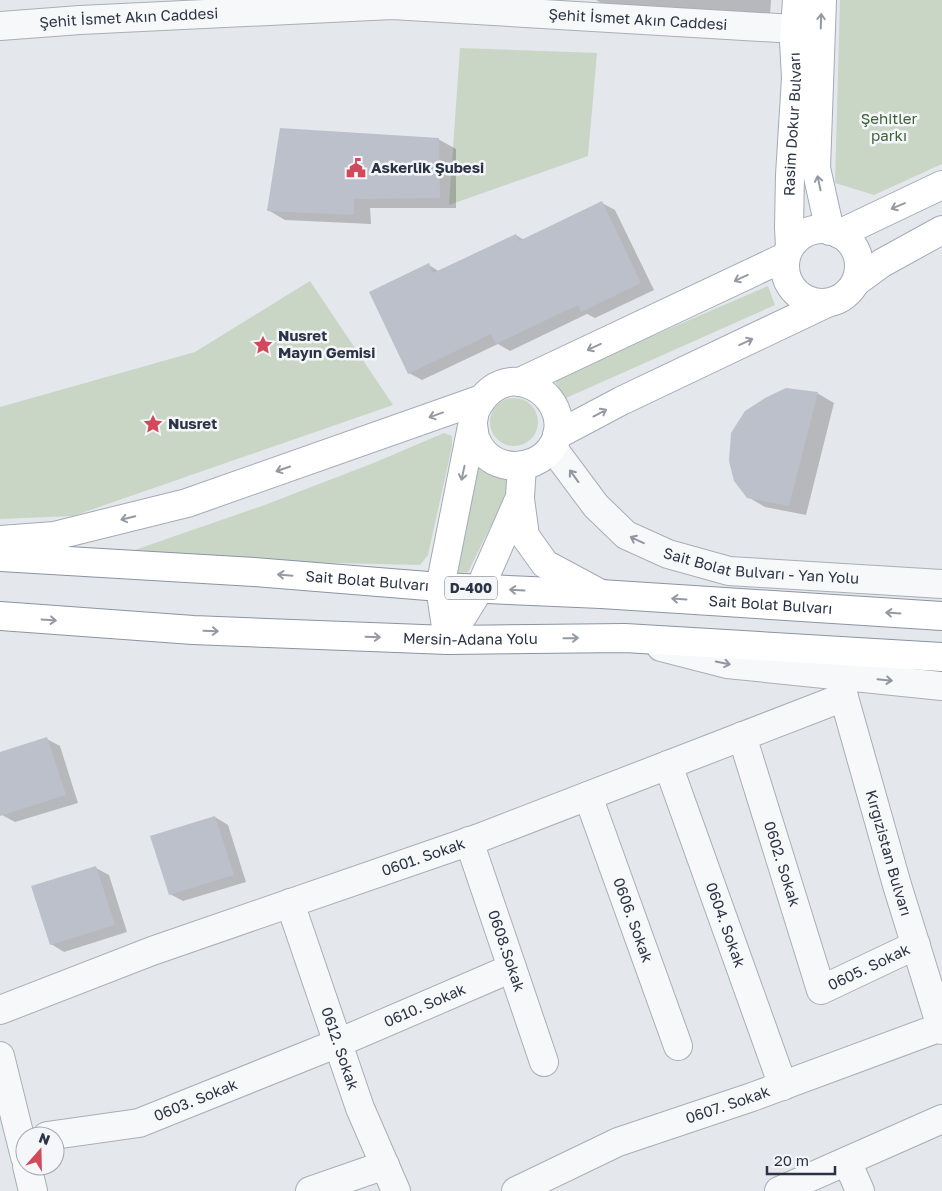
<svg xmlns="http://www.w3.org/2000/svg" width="942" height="1191" font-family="'Golos Text',sans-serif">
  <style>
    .green { fill: #c9d6c5 }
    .shadow { fill: #0003 }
    .building { fill: #bbc0ca }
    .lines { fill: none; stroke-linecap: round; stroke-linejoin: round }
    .minor-casing { stroke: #a9aeb7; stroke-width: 30 }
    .major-casing { stroke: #a3abb8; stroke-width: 30 }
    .highway-casing { stroke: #8b94a3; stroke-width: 30 }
    .minor { stroke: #f7f8fa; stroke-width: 28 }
    .major { stroke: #fff; stroke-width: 28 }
    .highway { stroke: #fff; stroke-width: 28 }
    .oneway { stroke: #959aa2 }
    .oneway2 { stroke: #9196a0 }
    .labels { text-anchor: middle; stroke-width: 5; stroke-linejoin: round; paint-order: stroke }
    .shield { fill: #f4f6f9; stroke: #676e7b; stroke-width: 1 }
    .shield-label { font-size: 14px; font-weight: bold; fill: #2b3445 }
    .street-label { font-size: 15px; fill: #2b3445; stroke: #f4f6f9 }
    .park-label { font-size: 15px; fill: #3f6138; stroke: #f4f6f9 }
    .poi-label { font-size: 15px; font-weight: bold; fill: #2b3445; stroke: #f4f6f9; text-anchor: start }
  </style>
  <rect width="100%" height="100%" fill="#e4e7ec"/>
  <path class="green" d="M840,0H942V164L874,195L835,183Z
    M460,48L597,53L588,156L449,205Z
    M310,281L393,405L73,516L0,519V407L195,352Z
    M768,286L775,305L566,398L553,379Z
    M490 422a24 24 0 1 1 48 0a24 24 0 1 1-48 0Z
    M444,433L452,436V446L428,555L420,565L256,561L129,552L262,506L376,462Z
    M478,465L514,479L468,572L458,573L453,563Z"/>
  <path class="shadow" d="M596,0H771L770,15L610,8Z
    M438,139L456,149V208H370L371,224L285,220L268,210Z
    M602,203L615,210L654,290L595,318L587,314L510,351L498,344L422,380L409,373L429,265L440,272L516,235L524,240Z
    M817,393L834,403L806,515L765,507L748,497Z
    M47,739L60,746L78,803L15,822L2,815L0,810V753Z
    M215,817L228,825L246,882L183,901L170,894Z
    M96,868L109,875L127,932L64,952L51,944Z"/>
  <path class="building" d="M280,128L439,138L440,198L354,199V215L267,211Z
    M602,201L641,283L581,312L578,305L496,344L491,334L408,374L369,292L429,263L433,273L516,234L519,241Z
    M786,388L818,392L789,506L747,498L734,481L729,461L731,433L745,411L765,398Z
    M47,737L66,795L0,816V752Z
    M215,816L234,875L169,895L150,836Z
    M96,866L115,925L50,945L31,886Z"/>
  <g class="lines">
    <defs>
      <g id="minor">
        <path id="s1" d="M0,26L80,20L392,5L795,29"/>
        <path id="s2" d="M552,447L596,506L626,535L668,554L729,571L942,584"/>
        <path d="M661,647L727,664L942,686"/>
        <path id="s3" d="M838,676L897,885L942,1030"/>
        <path id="s4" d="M742,736L821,990L916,945"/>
        <path id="s5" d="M668,765L783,1086"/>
        <path id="s6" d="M588,796L678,1046"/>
        <path id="s7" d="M469,841L544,1062"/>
        <path id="s8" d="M290,903L360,1108L396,1191"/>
        <path id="s9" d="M0,1010L152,951L479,838L844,697"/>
        <path d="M0,1056L25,1157"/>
        <path id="s10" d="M47,1136L139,1123L338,1043L512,968"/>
        <path d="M847,1161L860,1191"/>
        <path d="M27,1166L33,1191"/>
        <path d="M310,1191L385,1165"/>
        <path id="s11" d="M516,1191L618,1142L752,1097L941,1027"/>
        <path d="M779,1191L942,1119"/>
      </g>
      <g id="major">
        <path d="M822,0L816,168L830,231"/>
        <circle cx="822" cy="266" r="37"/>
        <path d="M839,234L942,185"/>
        <path id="s12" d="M790,246L789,228L790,175L796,78L794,41L797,0"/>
        <path d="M856,282L882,263L942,230"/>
        <path d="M520,382L785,257"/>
        <path d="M557,435L621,401L827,303"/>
        <path d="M520,499L525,536L545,564L601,594"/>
        <path d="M0,540L54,536L187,503L482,399"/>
        <path d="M448,640L440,587L475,411C479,403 483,396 491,390C516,370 553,389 558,419C565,467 495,485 476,440C474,436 474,430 473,425"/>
        <path d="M448,640L480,588L520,497L522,466"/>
      </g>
      <g id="highway">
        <path id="s13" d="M0,557L254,572L440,587L601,594L942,616"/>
        <path id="s14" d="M0,616L193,630L448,640L625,638L942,657"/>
      </g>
    </defs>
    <use href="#minor" class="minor-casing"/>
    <use href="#major" class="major-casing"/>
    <use href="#highway" class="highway-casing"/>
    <use href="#minor" class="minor"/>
    <use href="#major" class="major"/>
    <use href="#highway" class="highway"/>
  </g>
  <defs><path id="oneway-shaft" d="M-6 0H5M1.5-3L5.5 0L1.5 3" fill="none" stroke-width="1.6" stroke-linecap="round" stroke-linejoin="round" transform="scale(1.25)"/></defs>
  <g class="oneway">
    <use href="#oneway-shaft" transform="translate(821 21) rotate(-88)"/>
    <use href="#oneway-shaft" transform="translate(819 183) rotate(-102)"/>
    <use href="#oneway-shaft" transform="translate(898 206) rotate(157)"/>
    <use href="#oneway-shaft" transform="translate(741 278) rotate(155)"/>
    <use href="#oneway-shaft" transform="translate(746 342) rotate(-25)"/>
    <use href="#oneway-shaft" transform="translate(594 347) rotate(155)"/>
    <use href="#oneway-shaft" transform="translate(600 413) rotate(-28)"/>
    <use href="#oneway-shaft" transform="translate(436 415) rotate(160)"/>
    <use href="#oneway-shaft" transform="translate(283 469) rotate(161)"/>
    <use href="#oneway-shaft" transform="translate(463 473) rotate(102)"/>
    <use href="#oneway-shaft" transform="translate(128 518) rotate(166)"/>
    <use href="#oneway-shaft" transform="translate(285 575) rotate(-175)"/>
    <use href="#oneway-shaft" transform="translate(517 590) rotate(-177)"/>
    <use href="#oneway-shaft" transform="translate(679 599) rotate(-176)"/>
    <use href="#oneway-shaft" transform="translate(893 613) rotate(-176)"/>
    <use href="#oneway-shaft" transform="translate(49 620) rotate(4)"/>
    <use href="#oneway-shaft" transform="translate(211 631) rotate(2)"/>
    <use href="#oneway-shaft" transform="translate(373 637) rotate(2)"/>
    <use href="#oneway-shaft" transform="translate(571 638) rotate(-1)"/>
  </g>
  <g class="oneway2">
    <use href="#oneway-shaft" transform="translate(574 476) rotate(-126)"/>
    <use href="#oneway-shaft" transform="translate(637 540) rotate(-155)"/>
    <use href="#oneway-shaft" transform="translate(723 663) rotate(12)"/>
    <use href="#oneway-shaft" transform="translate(885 680) rotate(6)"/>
  </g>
  <defs>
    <symbol id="civic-bare" viewBox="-9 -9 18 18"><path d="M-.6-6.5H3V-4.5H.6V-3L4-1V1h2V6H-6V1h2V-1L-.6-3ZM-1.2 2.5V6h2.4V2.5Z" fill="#d1495b" stroke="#f4f6f9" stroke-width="2.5" paint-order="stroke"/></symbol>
    <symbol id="sight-bare" viewBox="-9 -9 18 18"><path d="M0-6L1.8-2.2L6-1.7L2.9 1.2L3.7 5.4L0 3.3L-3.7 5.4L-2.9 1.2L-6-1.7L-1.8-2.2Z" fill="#d1495b" stroke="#f4f6f9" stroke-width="2.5" paint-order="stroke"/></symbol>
  </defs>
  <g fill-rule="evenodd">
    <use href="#civic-bare" x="342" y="154" width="28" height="28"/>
    <use href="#sight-bare" x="249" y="331" width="28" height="28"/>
    <use href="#sight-bare" x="139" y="410" width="28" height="28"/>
  </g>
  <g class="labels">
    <rect class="shield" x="445" y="576.5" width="52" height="23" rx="4"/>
    <g class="shield-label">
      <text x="471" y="593">D-400</text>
    </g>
    <g class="street-label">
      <text dy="5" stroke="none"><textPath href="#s1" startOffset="129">Şehit İsmet Akın Caddesi</textPath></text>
      <text dy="5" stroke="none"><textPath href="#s1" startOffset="639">Şehit İsmet Akın Caddesi</textPath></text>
      <text dy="5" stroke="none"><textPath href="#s12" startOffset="122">Rasim Dokur Bulvarı</textPath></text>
      <text dy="5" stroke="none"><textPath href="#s2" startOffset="256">Sait Bolat Bulvarı - Yan Yolu</textPath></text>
      <text dy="5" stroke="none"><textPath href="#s13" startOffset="368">Sait Bolat Bulvarı</textPath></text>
      <text dy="5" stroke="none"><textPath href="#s13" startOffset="772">Sait Bolat Bulvarı</textPath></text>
      <text dy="5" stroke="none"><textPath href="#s14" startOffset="471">Mersin-Adana Yolu</textPath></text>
      <text dy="5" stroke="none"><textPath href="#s3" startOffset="184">Kırgızistan Bulvarı</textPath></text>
      <text dy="5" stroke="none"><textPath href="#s9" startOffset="450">0601. Sokak</textPath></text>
      <text dy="5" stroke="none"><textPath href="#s4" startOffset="134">0602. Sokak</textPath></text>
      <text dy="5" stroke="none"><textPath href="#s6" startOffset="132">0606. Sokak</textPath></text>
      <text dy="5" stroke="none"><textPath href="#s5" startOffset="170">0604. Sokak</textPath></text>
      <text dy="5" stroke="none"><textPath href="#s7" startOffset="116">0608.Sokak</textPath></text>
      <text dy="5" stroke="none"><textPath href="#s4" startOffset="319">0605. Sokak</textPath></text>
      <text dy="5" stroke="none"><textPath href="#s10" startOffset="402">0610. Sokak</textPath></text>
      <text dy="5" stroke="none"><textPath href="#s8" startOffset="154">0612. Sokak</textPath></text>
      <text dy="5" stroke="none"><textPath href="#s10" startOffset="154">0603. Sokak</textPath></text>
      <text dy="5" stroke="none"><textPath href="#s11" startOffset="229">0607. Sokak</textPath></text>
    </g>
    <g class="park-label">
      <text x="889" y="124">Şehitler<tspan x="889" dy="17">parkı</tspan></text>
    </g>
    <g class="poi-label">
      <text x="371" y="173">Askerlik Şubesi</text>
      <text x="278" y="341">Nusret<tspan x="278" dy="17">Mayın Gemisi</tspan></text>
      <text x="168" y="429">Nusret</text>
    </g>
  </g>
  <g transform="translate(40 1151) rotate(20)"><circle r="24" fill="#f4f6f9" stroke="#a4a8b1"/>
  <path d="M0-4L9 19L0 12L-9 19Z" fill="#d1495b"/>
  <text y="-8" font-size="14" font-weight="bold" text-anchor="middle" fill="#2b3445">N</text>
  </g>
  <path d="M767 1166v8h68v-8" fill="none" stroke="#2b3445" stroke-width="2.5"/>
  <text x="774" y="1166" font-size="15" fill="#2b3445" stroke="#f4f6f9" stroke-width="4" paint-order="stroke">20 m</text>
</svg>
